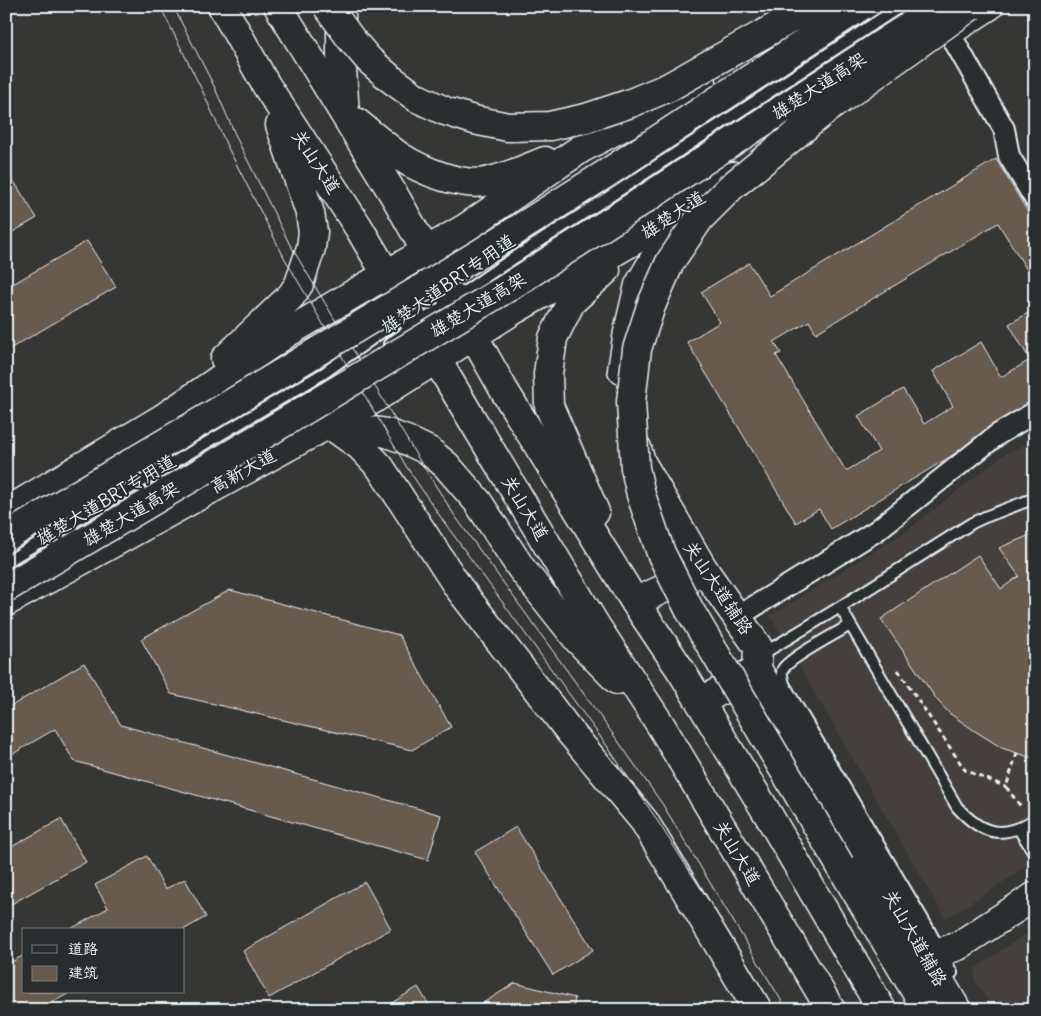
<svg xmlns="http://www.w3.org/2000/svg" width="1041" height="1016" font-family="Delius,'LXGW WenKai TC',sans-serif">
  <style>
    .built { fill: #45413c }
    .building { fill: #675a4e; stroke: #e8f1f8 }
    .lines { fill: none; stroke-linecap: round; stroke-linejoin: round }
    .lane-casing { stroke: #e8f1f8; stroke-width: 14 }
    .street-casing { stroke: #e8f1f8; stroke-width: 24 }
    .secondary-casing { stroke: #e8f1f8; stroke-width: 31 }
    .primary-casing { stroke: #e8f1f8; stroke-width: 31 }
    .highway-casing { stroke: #e8f1f8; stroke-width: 31 }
    .path { stroke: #e8f1f8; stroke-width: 3; stroke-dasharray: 5 4; stroke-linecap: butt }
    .lane { stroke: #2a2d2e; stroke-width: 10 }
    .street { stroke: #2a2d2e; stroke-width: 20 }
    .secondary { stroke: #2a2d2e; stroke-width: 28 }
    .primary { stroke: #2a2d2e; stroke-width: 28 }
    .highway { stroke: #2a2d2e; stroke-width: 28 }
    .tram { stroke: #e8f1f8; stroke-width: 1 }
    .highway-bridge-casing { stroke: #e8f1f8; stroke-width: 31; stroke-linecap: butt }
    .highway-bridge { stroke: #2a2d2e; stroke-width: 28 }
    .labels { text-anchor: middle; stroke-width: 4; stroke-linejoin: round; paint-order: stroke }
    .street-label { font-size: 18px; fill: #e8f1f8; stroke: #2a2d2e }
  </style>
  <rect width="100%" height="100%" fill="#363634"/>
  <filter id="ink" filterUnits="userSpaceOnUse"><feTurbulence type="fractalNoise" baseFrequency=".02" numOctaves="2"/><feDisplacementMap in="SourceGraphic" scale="10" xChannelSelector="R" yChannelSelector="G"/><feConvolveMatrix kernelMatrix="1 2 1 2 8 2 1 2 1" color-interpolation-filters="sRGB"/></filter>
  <g filter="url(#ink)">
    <path class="built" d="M1035,440V861L946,919L770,616L906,531L1006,453Z
      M1035,928V1010H995L975,982V968Z"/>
    <path class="building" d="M996,159L1035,224V283L998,223L816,333L809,321L774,342L781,353L776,355L846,471L879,451L858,416L903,389L924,424L953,406L933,371L981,342L1001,377L1030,360L1009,324L1035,309V405L831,529L819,509L796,523L687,342L720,322L701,292L749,263L770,296Z
      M8,172L37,218L6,236V173Z
      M87,241L116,287L6,351V288Z
      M1035,533V759L1002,748L975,731L949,713L937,700L881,619L978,555L1001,589L1019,576L999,548Z
      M230,590L399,635L451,727L412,750L171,694L141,639Z
      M84,663L121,725L441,815L428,860L74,761L55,729L6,758V709Z
      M61,819L86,862L6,907V850Z
      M516,827L593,950L553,975L475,852Z
      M147,856L165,889L185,879L206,917L183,930H69L108,908L95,885Z
      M365,882L391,929L269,998L243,951Z
      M24,955V992H71L39,1010H6V965Z
      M515,983L575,998L573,1010H472Z
      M418,987L432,1010H380Z"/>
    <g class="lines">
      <defs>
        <path id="lane" d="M389,344L497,269L618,191L901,6
          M1035,498L985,517L972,523L840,607L957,807C982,835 1003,840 1035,819
          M6,562L324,373L407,314
          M850,625C837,633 789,658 783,669C780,674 783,679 784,684L927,926L952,973
          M761,648L769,650L840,607
          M1018,828L1035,854"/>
        <path id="street" d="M949,32L1004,129L1009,156L1035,199
          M737,617L876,531L997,435L1035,412"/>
        <path id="secondary" d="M341,10V55L345,114
          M622,370L628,332L639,285L659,251L692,215
          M329,424L360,446L380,467L458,587L570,732L644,821L758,1010
          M637,448L641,462L704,570L758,647L757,669L957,1010
          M913,934L927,948L941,952L958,946L1035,896"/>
        <path id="primary" d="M222,6L266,85L359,228L467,411L596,626L660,724L831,1010
          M278,6L397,200L505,392L635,602L682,672L769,816L882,1010
          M952,30L989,6
          M356,122C370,133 384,145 399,156C422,171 463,188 490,181C508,177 527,168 545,161
          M225,359L291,296L299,284L311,248L313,232L310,213L280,125
          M329,424L387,433L406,440L429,451L446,465L478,502L521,568L578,640L617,680
          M6,512L163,418L287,333L467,227L582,148L671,101L702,82
          M595,512L549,406L548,374L553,338L571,302L606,270
          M6,602L329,424L350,414L514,310L645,234L733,176
          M635,602L704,570
          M701,702L757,669"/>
        <path id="highway" d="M840,865L927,1010"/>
      </defs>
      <use href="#lane" class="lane-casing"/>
      <use href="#street" class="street-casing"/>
      <use href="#secondary" class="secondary-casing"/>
      <use href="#primary" class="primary-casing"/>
      <use href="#highway" class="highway-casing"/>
      <path class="path" d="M898,670L965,770L1006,787
        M1017,753L1006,787L1022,808"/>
      <use href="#lane" class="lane"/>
      <use href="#street" class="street"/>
      <use href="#secondary" class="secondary"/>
      <use href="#primary" class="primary"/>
      <use href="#highway" class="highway"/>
      <path class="tram" d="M160,6L203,92L227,146L285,259L406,466L444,522L607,746L653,814L714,909L775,1010
        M173,6L214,86L238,141L289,243L418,458L455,516L618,741L663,805L787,1010"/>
      <defs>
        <path id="highway-bridge" d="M327,6L351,39L369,60L391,79L417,98L445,111L474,120L508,127L550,126L586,118L631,103L669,87L813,6
          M6,537L232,403L482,252L607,173L861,6
          M6,588L255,440L507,288L633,207L940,6
          M840,865L689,609L661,553L641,495L635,468L631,402L637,349L651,306L670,262L700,218L731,187L827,109L971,6"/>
      </defs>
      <use href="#highway-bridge" class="highway-bridge-casing"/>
      <use href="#highway-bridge" class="highway-bridge"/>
    </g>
  </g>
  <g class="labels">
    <g class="street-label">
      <text transform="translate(819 86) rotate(-33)" y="6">雄楚大道高架</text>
      <text transform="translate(316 162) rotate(57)" y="6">关山大道</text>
      <text transform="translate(673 215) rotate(-33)" y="6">雄楚大道</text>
      <text transform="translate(448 284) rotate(-35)" y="6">雄楚大道BRT专用道</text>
      <text transform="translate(478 305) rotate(-31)" y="6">雄楚大道高架</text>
      <text transform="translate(243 471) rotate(-29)" y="6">高新大道</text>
      <text transform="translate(106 500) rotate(-31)" y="6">雄楚大道BRT专用道</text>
      <text transform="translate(525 508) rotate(59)" y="6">关山大道</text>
      <text transform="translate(131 514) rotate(-31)" y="6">雄楚大道高架</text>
      <text transform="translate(718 588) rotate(56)" y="6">关山大道辅路</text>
      <text transform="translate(737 853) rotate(59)" y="6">关山大道</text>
      <text transform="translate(915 938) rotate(60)" y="6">关山大道辅路</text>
    </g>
  </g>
  <rect width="1041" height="1016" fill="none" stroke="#2a2d2e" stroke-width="25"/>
  <rect x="12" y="12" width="1016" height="991" fill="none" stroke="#e8f1f8" stroke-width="2" filter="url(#ink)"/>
  <rect x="22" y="928" width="162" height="65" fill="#2a2d2e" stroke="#767b7f"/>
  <rect x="32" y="945" width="25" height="8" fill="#2a2d2e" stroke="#767b7f"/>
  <text x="68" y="954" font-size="15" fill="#e8f1f8">道路</text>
  <rect x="32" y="966" width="25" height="15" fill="#675a4e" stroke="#767b7f"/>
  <text x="68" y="978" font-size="15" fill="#e8f1f8">建筑</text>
</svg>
